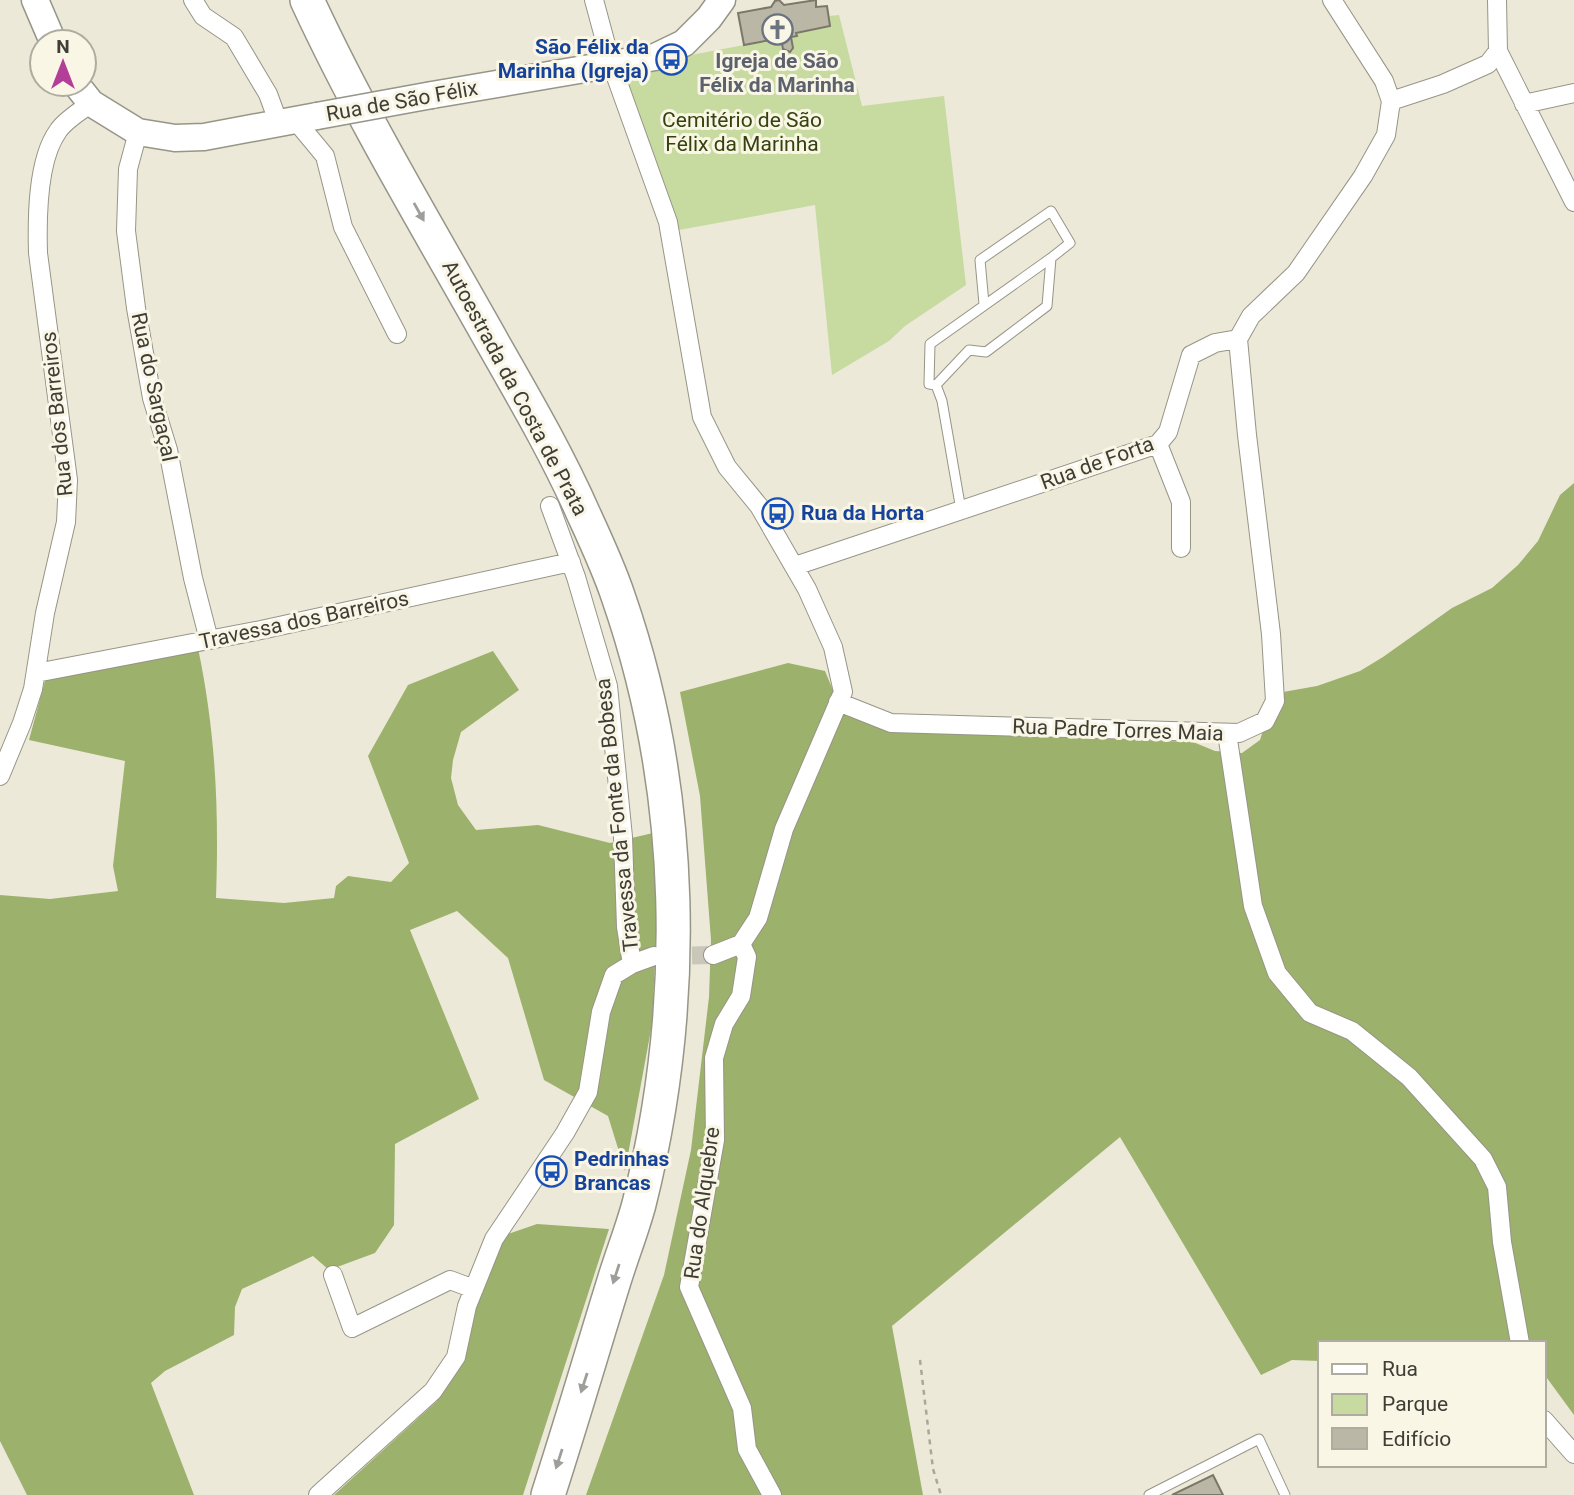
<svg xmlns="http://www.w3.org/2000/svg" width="1574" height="1495" font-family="Roboto,sans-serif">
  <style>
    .green { fill: #c7daa0 }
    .forest { fill: #9cb16b }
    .building { fill: #bab7a7; stroke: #7b786a; stroke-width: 2 }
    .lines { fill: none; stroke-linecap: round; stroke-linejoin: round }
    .minor-tunnel { stroke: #c9c7b8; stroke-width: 18; stroke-dasharray: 18 9; stroke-linecap: butt }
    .service-casing { stroke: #979586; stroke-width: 11 }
    .minor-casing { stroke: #979586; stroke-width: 20 }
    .secondary-casing { stroke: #979586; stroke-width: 29 }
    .motorway-casing { stroke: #979586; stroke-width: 36 }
    .path { stroke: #a9a79a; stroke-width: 2.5; stroke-dasharray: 5 5; stroke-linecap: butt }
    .service { stroke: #fff; stroke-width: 9 }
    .minor { stroke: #fff; stroke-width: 18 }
    .secondary { stroke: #fff; stroke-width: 26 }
    .motorway { stroke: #fff; stroke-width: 33 }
    .secondary-bridge-casing { stroke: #979586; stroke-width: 29; stroke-linecap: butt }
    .secondary-bridge { stroke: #fff; stroke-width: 26 }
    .oneway { fill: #9e9e9a }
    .labels { text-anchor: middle; stroke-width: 6; stroke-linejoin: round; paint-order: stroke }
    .transit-label { font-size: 21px; font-weight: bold; fill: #164399; stroke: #f9f6e6; text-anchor: start }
    .worship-label { font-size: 21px; font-weight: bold; fill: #5b616d; stroke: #f9f6e6 }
    .street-label { font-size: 21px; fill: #3e3d36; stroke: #f9f6e6 }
    .park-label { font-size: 21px; fill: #35420e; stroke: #f9f6e6 }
  </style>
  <rect width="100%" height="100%" fill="#ece9d9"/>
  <path class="green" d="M839,15L862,106L944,96L966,285L905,326L889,341L832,375L815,205L679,230L629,99L624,77L691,55L781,38L783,49L790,52L793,48L791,37L796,36V33L830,26L829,16Z"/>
  <path class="forest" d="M1574,483V1415L1544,1374V1343H1320V1361L1292,1360L1261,1375L1120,1137L892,1326L923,1495H586L664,1275L691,1150L709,997L711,940L700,796L680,692L788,663L825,671L835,695L870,724L950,733L1193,742L1215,751L1242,753L1260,740L1268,715L1283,692L1317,686L1360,671L1383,657L1452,608L1492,588L1518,565L1538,541L1560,495Z
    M198,648C216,735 219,810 216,898L284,903L334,898L336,886L348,876L391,882L409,863L368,756L408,685L493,651L519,690L461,732L453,760L451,778L458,805L476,830L538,825L610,843L653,833L659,875L652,1024L625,1171L608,1116L544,1080L508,958L457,911L410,930L479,1099L395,1144L394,1225L375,1253L329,1270L313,1256L242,1289L235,1307L234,1335L165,1371L151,1383L194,1495H27L0,1441V895L50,899L118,891L113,866L125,761L29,740L46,677Z
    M537,1224L609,1229L523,1495H334L437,1401L450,1352L496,1238Z"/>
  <path class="building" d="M779,0L784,5L816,0V7L827,6L830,26L796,33L797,36L791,37L793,48L790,52L783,49L781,38L744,45L738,13L771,7L775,1Z
    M1213,1475L1223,1495H1172Z"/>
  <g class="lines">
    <path class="minor-tunnel" d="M665,956L713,955"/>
    <defs>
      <path id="service" d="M936,385L929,384L930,344L1051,258
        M961,510L942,401L936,385L969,350L986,352L1047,306L1051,258L1070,243L1051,211L980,260L984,304
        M1149,1495L1259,1439L1285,1495"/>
      <path id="minor" d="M193,0L203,16L234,37L268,94L279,124
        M594,0L611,63L668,222L702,417L727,467L759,506L807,589L833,647L843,692L784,829L758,918L741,944L713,955
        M1497,0L1498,51L1574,202
        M1391,101L1443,84L1488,64L1498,51
        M1524,104L1574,93
        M296,121L325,156L343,227L397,334
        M138,132L128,169L126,231L136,308L152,398L168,450L193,578L209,640
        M1238,339L1251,316L1296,273L1363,176L1386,135L1391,101L1384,81L1332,0
        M1158,444L1181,502V548
        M550,506L576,577L608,686L623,837L626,927L632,964
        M795,566L1158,444L1168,432L1191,355L1215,343L1238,339
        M36,673L261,630L571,562
        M838,702L891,723L1239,733L1265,721L1275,701L1271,634L1247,435L1238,339
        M1227,733L1253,906L1277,973L1310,1013L1352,1031L1409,1077L1483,1159L1497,1187L1502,1242L1520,1343
        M0,776L22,723L33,689L45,613L66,522L68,480L38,253C37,219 37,160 58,131C65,120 81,111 91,103
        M741,944L747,957L741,996L724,1024L714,1058L715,1140L689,1287L742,1408L747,1449L772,1495
        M333,1275L352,1328L450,1280L474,1289
        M1544,1420L1574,1454
        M318,1495L433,1391L456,1357L467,1306L494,1239L565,1133L588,1092L601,1012L614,975L632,964L654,956"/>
      <path id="secondary" d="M35,0L53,42
        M76,84L91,103L138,132L175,138L204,137L317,116
        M432,95L655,57L684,43L709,18L722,0"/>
      <path id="motorway" d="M307,0C362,119 430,231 494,345C526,401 558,456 584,515C596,541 609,569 618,596C686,791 689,1005 639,1204C632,1230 622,1255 614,1281C592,1352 571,1424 548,1495"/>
    </defs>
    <use href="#service" class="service-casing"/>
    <use href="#minor" class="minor-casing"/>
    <use href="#secondary" class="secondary-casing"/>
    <use href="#motorway" class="motorway-casing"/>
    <path class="path" d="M920,1360L933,1469L941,1495"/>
    <use href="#service" class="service"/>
    <use href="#minor" class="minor"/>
    <use href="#secondary" class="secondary"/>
    <use href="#motorway" class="motorway"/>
    <defs>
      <path id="secondary-bridge" d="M317,116L432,95"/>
    </defs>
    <use href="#secondary-bridge" class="secondary-bridge-casing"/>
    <use href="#secondary-bridge" class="secondary-bridge"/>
  </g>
  <defs><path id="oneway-solid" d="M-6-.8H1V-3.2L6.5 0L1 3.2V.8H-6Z" transform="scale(1.75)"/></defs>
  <g class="oneway">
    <use href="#oneway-solid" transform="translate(419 212) rotate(61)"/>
    <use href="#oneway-solid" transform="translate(616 1274) rotate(108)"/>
    <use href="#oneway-solid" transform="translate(584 1383) rotate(108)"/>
    <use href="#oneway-solid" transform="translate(559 1459) rotate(108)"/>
  </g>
  <defs>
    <symbol id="church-ring" viewBox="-11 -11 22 22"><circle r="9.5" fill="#f9f6e6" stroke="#6b7280" stroke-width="1.5"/><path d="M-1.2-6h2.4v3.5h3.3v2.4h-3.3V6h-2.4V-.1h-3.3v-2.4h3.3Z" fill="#6b7280"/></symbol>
    <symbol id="bus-ring" viewBox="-11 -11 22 22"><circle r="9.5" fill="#f9f6e6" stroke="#1a4fb4" stroke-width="1.5"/><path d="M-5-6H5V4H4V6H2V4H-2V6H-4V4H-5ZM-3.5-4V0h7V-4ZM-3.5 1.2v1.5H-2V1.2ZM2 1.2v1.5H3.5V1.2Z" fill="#1a4fb4"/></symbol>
  </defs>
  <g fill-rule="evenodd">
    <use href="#church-ring" x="760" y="12" width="35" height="35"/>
    <use href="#bus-ring" x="654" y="42" width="35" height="35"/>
    <use href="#bus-ring" x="760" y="496" width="35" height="35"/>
    <use href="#bus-ring" x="534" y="1154" width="35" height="35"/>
  </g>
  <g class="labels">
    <g class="transit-label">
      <text x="649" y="54" text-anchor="end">São Félix da<tspan x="649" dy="24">Marinha (Igreja)</tspan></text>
      <text x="801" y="520">Rua da Horta</text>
      <text x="574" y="1166">Pedrinhas<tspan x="574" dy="24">Brancas</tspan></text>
    </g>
    <g class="worship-label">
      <text x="777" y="68">Igreja de São<tspan x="777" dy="24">Félix da Marinha</tspan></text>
    </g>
    <g class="street-label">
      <text transform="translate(402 101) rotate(-10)" y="7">Rua de São Félix</text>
      <text transform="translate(154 387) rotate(78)" y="7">Rua do Sargaçal</text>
      <text transform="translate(515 388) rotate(62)" y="7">Autoestrada da Costa de Prata</text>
      <text transform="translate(57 414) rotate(-96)" y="7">Rua dos Barreiros</text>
      <text transform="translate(1097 463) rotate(-20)" y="7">Rua de Forta</text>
      <text transform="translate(304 620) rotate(-12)" y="7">Travessa dos Barreiros</text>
      <text transform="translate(1118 730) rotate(2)" y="7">Rua Padre Torres Maia</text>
      <text transform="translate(617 815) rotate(-96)" y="7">Travessa da Fonte da Bobesa</text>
      <text transform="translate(702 1203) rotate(-82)" y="7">Rua do Alquebre</text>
    </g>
    <g class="park-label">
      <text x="742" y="127">Cemitério de São<tspan x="742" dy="24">Félix da Marinha</tspan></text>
    </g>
  </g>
  <rect x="1318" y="1341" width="228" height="126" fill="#f9f6e6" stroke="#aeaca0" stroke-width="2"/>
  <rect x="1332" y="1364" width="35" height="10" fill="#ffffff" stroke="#aeaca0" stroke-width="2"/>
  <text x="1382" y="1376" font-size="21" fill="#3e3d36">Rua</text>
  <rect x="1332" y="1394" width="35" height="21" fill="#c7daa0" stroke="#aeaca0" stroke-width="2"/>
  <text x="1382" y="1411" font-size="21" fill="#3e3d36">Parque</text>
  <rect x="1332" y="1428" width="35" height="21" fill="#bab7a7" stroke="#aeaca0" stroke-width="2"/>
  <text x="1382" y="1446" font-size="21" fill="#3e3d36">Edifício</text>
  <g transform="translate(63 63)"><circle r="33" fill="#f9f6e6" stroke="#aeaca0" stroke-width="2"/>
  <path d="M0-5L12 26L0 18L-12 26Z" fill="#b23e98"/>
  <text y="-10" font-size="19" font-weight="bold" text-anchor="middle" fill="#3e3d36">N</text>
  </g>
</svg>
